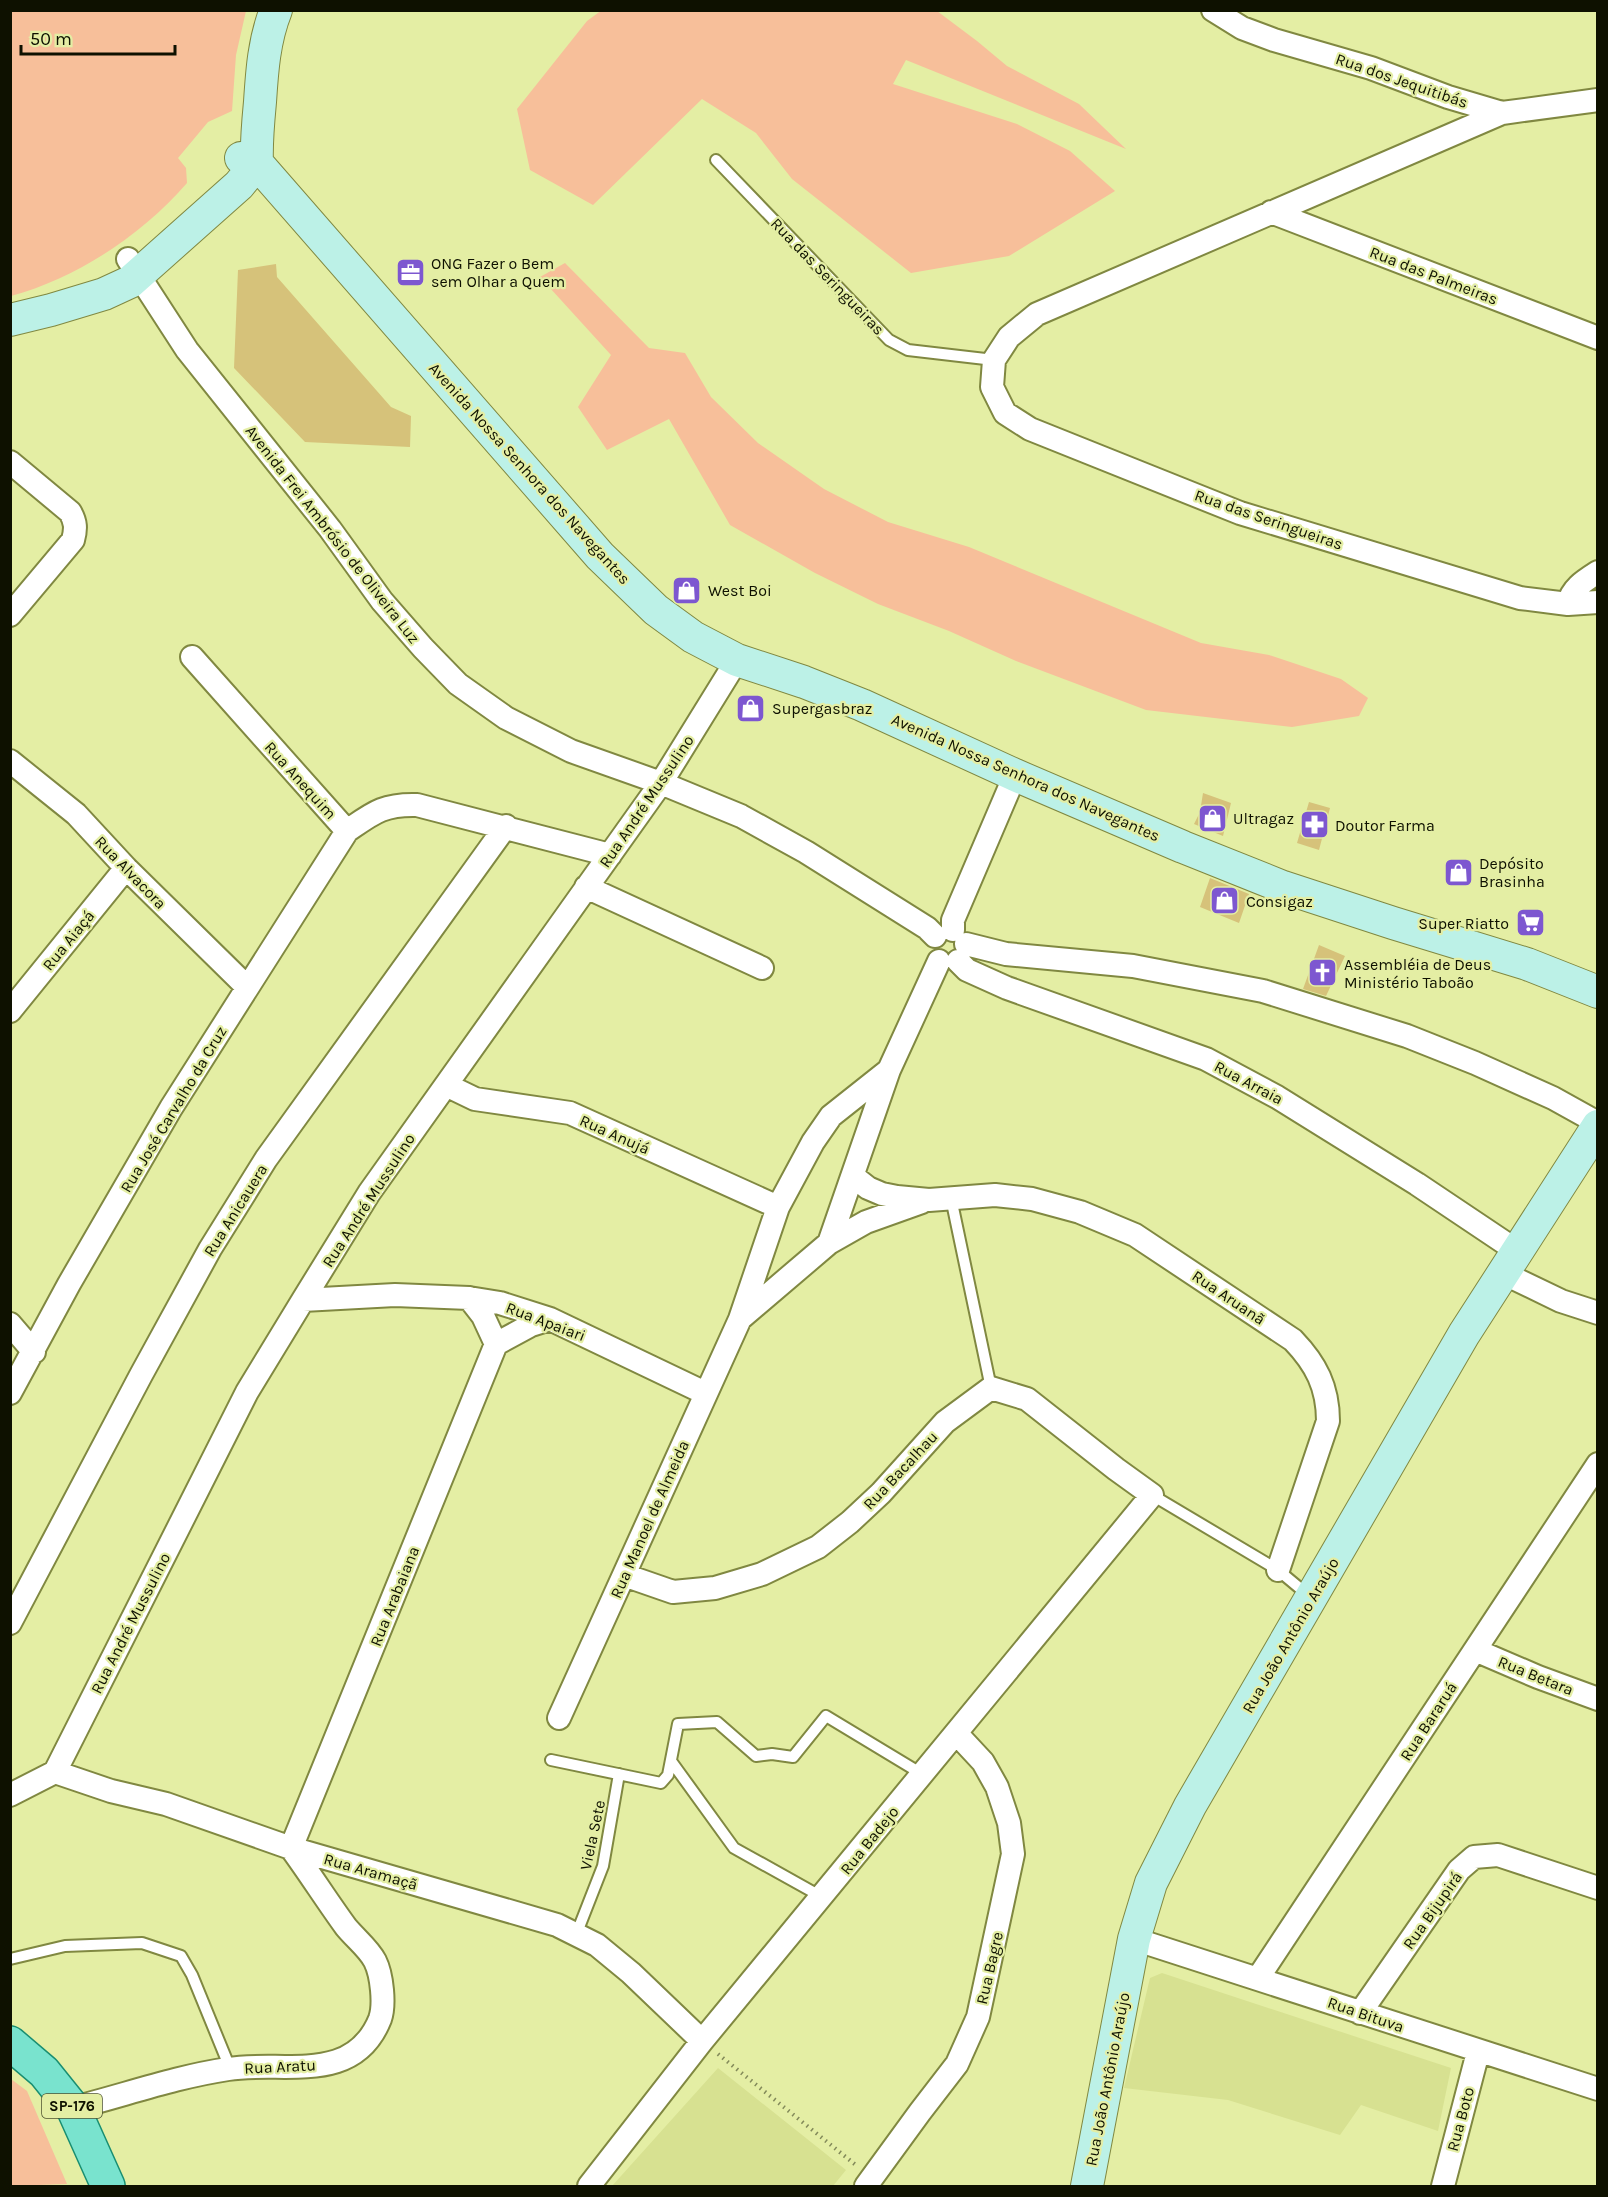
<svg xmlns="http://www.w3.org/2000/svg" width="1608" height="2197" font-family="Karla,sans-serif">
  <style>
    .built { fill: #d7e191 }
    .green { fill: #f7bf9a }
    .building { fill: #d6c27a }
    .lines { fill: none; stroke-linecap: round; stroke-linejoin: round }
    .lane-casing { stroke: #808841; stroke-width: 14 }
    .street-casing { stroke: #808841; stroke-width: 26 }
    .secondary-casing { stroke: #808841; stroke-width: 34 }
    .primary-casing { stroke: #198e71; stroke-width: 36 }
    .path { stroke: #838a5a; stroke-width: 4; stroke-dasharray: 1.5 4.5; stroke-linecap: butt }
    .lane { stroke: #fff; stroke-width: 10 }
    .street { stroke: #fff; stroke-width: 22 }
    .secondary { stroke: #bcf1e7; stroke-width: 32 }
    .primary { stroke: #79e3ce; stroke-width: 33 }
    .labels { text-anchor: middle; stroke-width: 4.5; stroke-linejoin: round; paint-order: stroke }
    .shield { fill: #e4eea4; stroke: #4e5331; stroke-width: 1.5 }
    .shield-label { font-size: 15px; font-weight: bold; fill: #0e1100 }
    .street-label { font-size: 16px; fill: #0e1100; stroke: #e4eea4 }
    .poi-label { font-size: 16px; fill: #0e1100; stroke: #e4eea4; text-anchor: start }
  </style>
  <rect width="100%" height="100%" fill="#e4eea4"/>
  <path class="built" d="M1162,1973L1451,2068L1438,2131L1361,2105L1340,2135L1228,2100L1124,2088L1150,1978Z
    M718,2068L846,2170L833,2186H612Z"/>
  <path class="green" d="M11,10L246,11L236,55L232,111L208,122L178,158L186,168L187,183C142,235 77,278 11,296Z
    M602,10L937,11L977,41L1007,66L1079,104L1126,149L906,60L893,84L1017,124L1070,151L1115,191L1009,256L911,273L792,179L756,133L702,99L593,205L530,170L517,109L587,21Z
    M565,263L649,348L685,353L711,397L758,443L824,489L888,522L969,547L1201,643L1269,655L1341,679L1368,698L1359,716L1292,727L1146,710L1016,661L949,631L878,604L815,573L730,525L669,419L607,450L578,407L611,355L540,277Z
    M11,2079L27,2091L67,2184L11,2186Z"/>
  <path class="building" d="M276,264L277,277L391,407L411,416L410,447L305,442L234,368L238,270Z
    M1203,793L1231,803L1223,836L1194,824L1200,812Z
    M1309,802L1330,808L1319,850L1297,843Z
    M1210,878L1249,894L1239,923L1200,907Z
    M1319,945L1345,956L1326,996L1303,989Z"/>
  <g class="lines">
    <defs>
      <path id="lane" d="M716,160L889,340L908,350L994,360
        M951,1198L991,1388
        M1152,1495L1278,1570L1308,1595
        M551,1760L661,1783L668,1775L678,1724L717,1722L756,1756L772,1754L793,1757L826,1716L922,1774
        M671,1761L734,1848L822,1897
        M576,1935L603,1866L619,1774
        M10,1959L65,1946L142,1943L181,1956L192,1975L230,2068"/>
      <path id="street" d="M1213,10L1242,28L1274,40L1371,68L1448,97L1502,113L1598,100
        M1502,113L1037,314L1009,337L994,360L992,387L1005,413L1030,429L1240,513L1520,598L1568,604L1598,602
        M1271,212L1598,338
        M128,259L187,350L330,529L382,601L423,648L458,684L506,718L571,751L661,783L741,816L806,852L927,928L935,936
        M10,462L70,512C76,522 76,529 73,540L10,615
        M1568,604C1572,588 1584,581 1598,572
        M192,657L347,831C373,813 383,804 417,805L610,855
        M10,761L76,814L126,868L247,987
        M586,887L762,968
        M953,930V920L1015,775
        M966,944L1006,954L1133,966L1263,991L1407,1036L1475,1063L1553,1098L1598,1123
        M958,961L967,970L1007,988L1206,1059L1277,1097L1417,1184L1517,1251
        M10,1011L126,868
        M446,1085L475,1099L570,1113L778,1207
        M854,1177L868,1188L882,1194L897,1197L929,1200L995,1195L1032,1199L1080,1212L1135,1235L1293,1340C1316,1364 1328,1387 1328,1421L1278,1570
        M829,1243L866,1222L922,1202
        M1503,1273L1561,1301L1598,1313
        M469,1298L483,1316L496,1344
        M303,1300L395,1295L469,1298L500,1303L550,1319L705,1393
        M741,1318L829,1243L889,1070L939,961
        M10,1324L34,1352
        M10,1393L69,1284L171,1108L347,831
        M10,1623L141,1375L210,1249L266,1159L506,826
        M1475,1650L1538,1677L1598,1699
        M559,1718L740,1319L778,1207L813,1142L831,1116L889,1070
        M55,1772L247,1392L303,1300L369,1193L661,783L737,660
        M10,1795L55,1772L111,1791L166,1804L291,1848L557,1925L597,1945L631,1973L702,2041
        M1134,1939L1598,2089
        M1258,1978L1598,1464
        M1360,2013L1459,1870L1474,1857L1498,1855L1598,1888
        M73,2108C125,2095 175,2077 228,2069C283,2060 353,2086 380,2019C385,2005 382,1975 375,1961C369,1949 355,1938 346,1927C327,1901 310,1874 291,1848L496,1344L531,1325L550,1319
        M589,2186L702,2041L1152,1495L1116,1469L1027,1399L991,1388L945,1422L881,1493L850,1522L818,1547L762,1574L715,1588L673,1592L624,1575
        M866,2186L920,2112L957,2064L978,2017L1013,1854L1009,1823L997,1787L983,1762L956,1733
        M1443,2186L1478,2052"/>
      <path id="secondary" d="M241,158L257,163L600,556L656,610L693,637L737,660L804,682L862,705L1015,775L1183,847L1283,887L1393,923L1527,964L1598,992
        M257,163C256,143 258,123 260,102C262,71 264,40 276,10
        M10,320L51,310L104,294L130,282L239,185L257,163
        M1087,2186L1134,1939L1151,1883L1190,1806L1464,1334L1598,1126"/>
      <path id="primary" d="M10,2043L44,2072L73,2108L108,2186"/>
    </defs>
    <use href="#lane" class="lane-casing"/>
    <use href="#street" class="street-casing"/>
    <use href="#secondary" class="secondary-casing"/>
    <use href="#primary" class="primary-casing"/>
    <path class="path" d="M718,2054L857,2166"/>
    <use href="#lane" class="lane"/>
    <use href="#street" class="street"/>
    <use href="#secondary" class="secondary"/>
    <use href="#primary" class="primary"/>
  </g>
  <defs>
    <symbol id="office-square" viewBox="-11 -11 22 22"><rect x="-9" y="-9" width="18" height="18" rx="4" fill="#7d57d0" stroke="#e4eea4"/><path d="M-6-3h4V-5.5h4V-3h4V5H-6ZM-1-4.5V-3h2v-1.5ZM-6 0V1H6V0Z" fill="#fff"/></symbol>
    <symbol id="shop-square" viewBox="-11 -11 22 22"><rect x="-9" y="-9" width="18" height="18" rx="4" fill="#7d57d0" stroke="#e4eea4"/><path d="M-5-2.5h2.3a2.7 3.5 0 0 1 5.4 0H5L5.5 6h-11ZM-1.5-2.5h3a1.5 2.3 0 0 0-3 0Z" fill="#fff"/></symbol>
    <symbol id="pharmacy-square" viewBox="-11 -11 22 22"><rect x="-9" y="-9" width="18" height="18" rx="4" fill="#7d57d0" stroke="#e4eea4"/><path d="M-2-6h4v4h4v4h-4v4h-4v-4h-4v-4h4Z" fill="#fff"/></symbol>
    <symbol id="supermarket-square" viewBox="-11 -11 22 22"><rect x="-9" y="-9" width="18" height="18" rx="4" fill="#7d57d0" stroke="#e4eea4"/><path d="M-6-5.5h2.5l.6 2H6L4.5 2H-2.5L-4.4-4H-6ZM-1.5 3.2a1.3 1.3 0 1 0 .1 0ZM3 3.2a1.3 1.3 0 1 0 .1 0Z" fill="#fff"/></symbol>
    <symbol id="church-square" viewBox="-11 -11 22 22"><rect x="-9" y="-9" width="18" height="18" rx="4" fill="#7d57d0" stroke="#e4eea4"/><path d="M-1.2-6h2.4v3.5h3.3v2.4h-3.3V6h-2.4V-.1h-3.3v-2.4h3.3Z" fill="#fff"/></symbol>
  </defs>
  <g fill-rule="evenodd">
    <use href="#office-square" x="394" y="256" width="33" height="33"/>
    <use href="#shop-square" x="670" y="574" width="33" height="33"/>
    <use href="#shop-square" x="734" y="692" width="33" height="33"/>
    <use href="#shop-square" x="1196" y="802" width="33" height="33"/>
    <use href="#pharmacy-square" x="1298" y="808" width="33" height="33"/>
    <use href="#shop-square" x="1442" y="856" width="33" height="33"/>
    <use href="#shop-square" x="1208" y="884" width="33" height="33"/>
    <use href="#supermarket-square" x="1514" y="906" width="33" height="33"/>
    <use href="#church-square" x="1306" y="956" width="33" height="33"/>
  </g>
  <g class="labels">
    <rect class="shield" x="42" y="2094" width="60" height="24" rx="4.5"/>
    <g class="shield-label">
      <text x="72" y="2111">SP-176</text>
    </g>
    <g class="street-label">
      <text transform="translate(1402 80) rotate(19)" y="6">Rua dos Jequitibás</text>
      <text transform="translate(1434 275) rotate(21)" y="6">Rua das Palmeiras</text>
      <text transform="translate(828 276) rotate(46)" y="6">Rua das Seringueiras</text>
      <text transform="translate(530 473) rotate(48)" y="6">Avenida Nossa Senhora dos Navegantes</text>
      <text transform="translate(1269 519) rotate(19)" y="6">Rua das Seringueiras</text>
      <text transform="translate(333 534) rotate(52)" y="6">Avenida Frei Ambrósio de Oliveira Luz</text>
      <text transform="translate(1026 777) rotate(24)" y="6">Avenida Nossa Senhora dos Navegantes</text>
      <text transform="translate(301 780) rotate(48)" y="6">Rua Anequim</text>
      <text transform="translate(646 801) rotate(-56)" y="6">Rua André Mussulino</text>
      <text transform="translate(131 872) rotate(46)" y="6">Rua Alvacora</text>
      <text transform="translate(68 940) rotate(-51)" y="6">Rua Aiaçá</text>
      <text transform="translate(1249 1082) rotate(28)" y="6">Rua Arraia</text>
      <text transform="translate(173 1109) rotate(-59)" y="6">Rua José Carvalho da Cruz</text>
      <text transform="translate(615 1134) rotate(24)" y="6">Rua Anujá</text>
      <text transform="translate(368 1200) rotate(-57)" y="6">Rua André Mussulino</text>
      <text transform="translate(235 1210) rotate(-58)" y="6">Rua Anicauera</text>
      <text transform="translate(1229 1297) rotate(34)" y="6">Rua Aruanã</text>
      <text transform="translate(546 1321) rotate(21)" y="6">Rua Apaiari</text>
      <text transform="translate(900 1470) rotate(-47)" y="6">Rua Bacalhau</text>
      <text transform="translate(649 1519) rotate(-66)" y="6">Rua Manoel de Almeida</text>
      <text transform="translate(394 1596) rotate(-68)" y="6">Rua Arabaiana</text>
      <text transform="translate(130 1623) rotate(-63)" y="6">Rua André Mussulino</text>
      <text transform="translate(1290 1635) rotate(-60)" y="6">Rua João Antônio Araújo</text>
      <text transform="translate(1536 1675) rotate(22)" y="6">Rua Betara</text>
      <text transform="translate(1428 1721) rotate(-57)" y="6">Rua Bararuá</text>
      <text transform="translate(592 1835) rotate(-78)" y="6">Viela Sete</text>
      <text transform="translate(869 1840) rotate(-51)" y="6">Rua Badejo</text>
      <text transform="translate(371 1871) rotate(16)" y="6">Rua Aramaçã</text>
      <text transform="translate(1432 1910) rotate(-55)" y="6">Rua Bijupirá</text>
      <text transform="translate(989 1968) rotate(-77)" y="6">Rua Bagre</text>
      <text transform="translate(1366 2014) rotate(19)" y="6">Rua Bituva</text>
      <text transform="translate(280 2066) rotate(-3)" y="6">Rua Aratu</text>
      <text transform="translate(1107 2079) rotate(-79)" y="6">Rua João Antônio Araújo</text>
      <text transform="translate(1460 2119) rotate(-75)" y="6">Rua Boto</text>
    </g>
    <g class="poi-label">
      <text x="431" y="269">ONG Fazer o Bem<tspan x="431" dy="18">sem Olhar a Quem</tspan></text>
      <text x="708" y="596">West Boi</text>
      <text x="772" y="714">Supergasbraz</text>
      <text x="1233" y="824">Ultragaz</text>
      <text x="1335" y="831">Doutor Farma</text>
      <text x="1479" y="869">Depósito<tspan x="1479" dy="18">Brasinha</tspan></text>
      <text x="1246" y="907">Consigaz</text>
      <text x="1509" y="929" text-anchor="end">Super Riatto</text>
      <text x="1344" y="970">Assembléia de Deus<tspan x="1344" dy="18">Ministério Taboão</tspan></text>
    </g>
  </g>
  <rect width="1608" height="2197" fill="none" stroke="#0e1100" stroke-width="24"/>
  <path d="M21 45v9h154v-9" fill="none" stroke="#0e1100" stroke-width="3"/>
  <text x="30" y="45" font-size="18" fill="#0e1100" stroke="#e4eea4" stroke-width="4.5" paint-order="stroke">50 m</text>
</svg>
